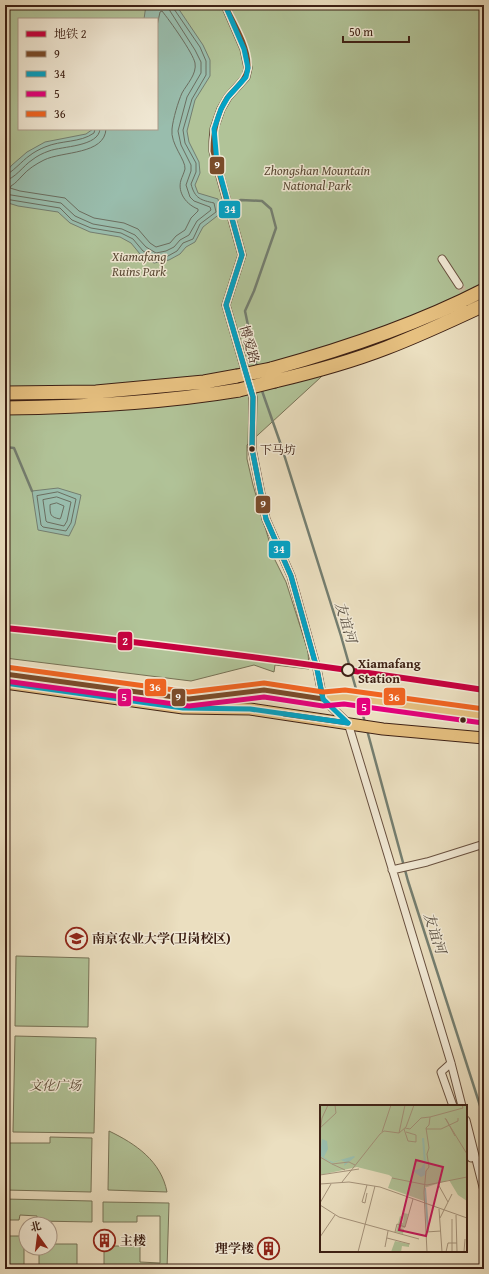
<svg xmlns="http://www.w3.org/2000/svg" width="489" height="1274" font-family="'Gentium Book Plus','Noto Serif SC',serif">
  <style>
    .green { fill: #b1c398; stroke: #777256; fill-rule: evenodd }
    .water { fill: #99bdad; stroke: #747e70 }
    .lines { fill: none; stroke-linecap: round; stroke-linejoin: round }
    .shore { stroke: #6b6e60; stroke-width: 1 }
    .stream { stroke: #747e70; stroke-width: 2.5 }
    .street-tunnel { stroke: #c8b99e; stroke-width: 7; stroke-dasharray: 7 3.5; stroke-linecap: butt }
    .street-casing { stroke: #68503f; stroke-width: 9 }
    .primary-casing { stroke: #3d2014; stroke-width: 13 }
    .highway-casing { stroke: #3d2014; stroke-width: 15 }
    .street { stroke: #f2ead6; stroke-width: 7 }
    .primary { stroke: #e6c080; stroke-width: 11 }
    .highway { stroke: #e6c080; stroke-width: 13 }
    .highway-bridge-casing { stroke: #3d2014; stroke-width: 15; stroke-linecap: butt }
    .highway-bridge { stroke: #e6c080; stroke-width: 13 }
    .bus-1-casing { stroke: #f2ead6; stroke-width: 8 }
    .bus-2-casing { stroke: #f2ead6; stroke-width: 8 }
    .bus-3-casing { stroke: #f2ead6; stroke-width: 8 }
    .bus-4-casing { stroke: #f2ead6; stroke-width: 8 }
    .bus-1 { stroke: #7a4b2a; stroke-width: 5 }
    .bus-2 { stroke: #03a2c5; stroke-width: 5 }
    .bus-3 { stroke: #e5007d; stroke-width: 5 }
    .bus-4 { stroke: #f26522; stroke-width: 5 }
    .metro-1-casing { stroke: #f2ead6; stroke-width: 9 }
    .metro-1 { stroke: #c7003f; stroke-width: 6 }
    .bus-dot { fill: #3d2014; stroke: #f2ead6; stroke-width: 1.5 }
    .stop-dot { fill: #f2ead6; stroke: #3d2014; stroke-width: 2 }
    .labels { text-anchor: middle; stroke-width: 3; stroke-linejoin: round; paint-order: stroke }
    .bus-label { font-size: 12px; fill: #3d2014; stroke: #f2ead6; text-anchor: start }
    .park-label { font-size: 13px; font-style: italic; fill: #5a4935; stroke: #f2ead6 }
    .street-label { font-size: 13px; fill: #3d2014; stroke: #f2ead6 }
    .stop-label { font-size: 13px; font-weight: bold; fill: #3d2014; stroke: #f2ead6; text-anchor: start }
    .poi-label { font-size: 13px; font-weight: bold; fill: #3d2014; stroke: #f2ead6; text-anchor: start }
    .water-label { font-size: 14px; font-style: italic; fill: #594f42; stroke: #f2ead6 }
    .inset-river { fill: none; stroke: #99bdad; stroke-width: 2 }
    .inset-road { fill: none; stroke: #a5937b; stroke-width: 1 }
    .view { fill: #c2185b; fill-opacity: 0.15; stroke: #c2185b; stroke-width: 2 }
    .inset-edge { fill: none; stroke: #3d2014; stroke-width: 2 }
    .line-badge { stroke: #f2ead6; stroke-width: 1.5 }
    .badge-label { font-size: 11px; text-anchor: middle; font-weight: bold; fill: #fff }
  </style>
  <rect width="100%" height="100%" fill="#ebdfc0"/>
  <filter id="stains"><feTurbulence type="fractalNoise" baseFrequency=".005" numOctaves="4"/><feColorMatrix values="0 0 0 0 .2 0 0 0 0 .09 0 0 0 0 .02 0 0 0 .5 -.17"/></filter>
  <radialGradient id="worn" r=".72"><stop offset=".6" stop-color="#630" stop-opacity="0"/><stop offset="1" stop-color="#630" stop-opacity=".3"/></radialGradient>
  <path class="green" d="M5,5H484V284L357,344L247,445V459L253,485L274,558L286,582L308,651L309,669L275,665L274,672L254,665L191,681L5,658ZM19,19H157V129H19Z
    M16,956L89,958L88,1027L15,1026Z
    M15,1036L96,1038L94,1133L13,1132Z
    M109,1131C136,1144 161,1161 167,1192L108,1190Z
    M50,1137L92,1138L91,1192L5,1190V1143H50Z
    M5,1199L92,1201V1222L37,1221V1216L20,1215L19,1220H5Z
    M103,1202L169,1203L167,1269H104V1246H140V1262L160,1263V1216H137V1222H103Z
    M5,1236H24V1268L39,1267V1248H50V1244H77V1268L91,1269H5Z"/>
  <path class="water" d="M146,5H176L203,45L210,60V76L195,100L187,131L189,142L199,162L200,173L195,185L198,193L218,199L221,213L203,227L195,242L186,247L180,254L169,260L154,263L140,254L131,243L120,237L90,232L70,223L58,212L18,206L5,202V173L12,165L27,152L45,142L86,134L93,129H157V19H144Z
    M58,488L81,495L75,524L69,536L38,530L32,491Z"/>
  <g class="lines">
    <path class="shore" d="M106,129C105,155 62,151 44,160C36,164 28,169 22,176C18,180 16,183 11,186L10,188L20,191L65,198L79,211L94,218L124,223L138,229L150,243L156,247L170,243L176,236L185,230L191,218L198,211V209C187,205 177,193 181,180C182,177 184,173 185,169C186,160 170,144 172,129C173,119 178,102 182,93C187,84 197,74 195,63C193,53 170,21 162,11L160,12L157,26
      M5,175C11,174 23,160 29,156C34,152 40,149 45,147C61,140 80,143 94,133L95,129
      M5,180C14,180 24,165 32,160C37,156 43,153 49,151C62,146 99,147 100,129
      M5,194L61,203L75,216L93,224L122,229L135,235L146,247L156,253L166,251L174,247L180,240L189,235L197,221L211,210L210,207L194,201L190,197L186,185L191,171V165L181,145L178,131L187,97L201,73V62L195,50L170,11L168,5
      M5,199L60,208L72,220L91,228L121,233L133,239L143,251L155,258L168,256L177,251L183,243L193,239L200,224L216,212L214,203C201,200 195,199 191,184L196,172V163L185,143L183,130L192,99L206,75V61L200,47L174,9L173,5
      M58,492L76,499L71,523L66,531L43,527L41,525L37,496Z
      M57,497L71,502L67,521L64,526L47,522L46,521L43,500Z
      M57,503L64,506L61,517L60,519C50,517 50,515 50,505Z"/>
    <path class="stream" d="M220,208L241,200L262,201L271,209L276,228L254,291L245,311L257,368
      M261,388L281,445L341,636L358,696
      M5,447L14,448L32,491
      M360,703L365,723
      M367,730L408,881L484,1118"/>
    <path class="street-tunnel" d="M459,285L470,299"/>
    <defs>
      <path id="street" d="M225,5L244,49L248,68L246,77L228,97L221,109L214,129L213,141V151L242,255L226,305L253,397L252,449L266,519L291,576L317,669L323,699L348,723L451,1063L462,1106
        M442,259L459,285
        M392,870L427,862L484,844
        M451,1063L441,1072L453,1106
        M466,1120L484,1191
        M466,1143L471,1158"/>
      <path id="primary" d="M5,674L189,699L264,690L323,699L344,697L484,716
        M5,683L183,708L250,709L383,729L484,738"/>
      <path id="highway" d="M271,369C344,349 416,325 484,290
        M275,381C313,372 350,362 386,348C420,335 452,320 484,305
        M5,393L96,392L204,382L237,376
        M5,408C83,407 161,403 239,390"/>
    </defs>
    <use href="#street" class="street-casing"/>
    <use href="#primary" class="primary-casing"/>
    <use href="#highway" class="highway-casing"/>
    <use href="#street" class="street"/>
    <use href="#primary" class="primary"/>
    <use href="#highway" class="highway"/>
    <defs>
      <path id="highway-bridge" d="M237,376L271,369
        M239,390L275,381"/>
    </defs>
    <use href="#highway-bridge" class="highway-bridge-casing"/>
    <use href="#highway-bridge" class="highway-bridge"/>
    <defs>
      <path id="bus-1" d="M5,674L189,699L264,690L323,699L317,669L291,576L266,519L252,449L253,397L226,305L242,255L213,151C213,132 217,114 227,98C235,88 248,79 248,65C248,46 233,22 225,5
        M284,714L348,723"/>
      <path id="bus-2" d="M225,5L244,49L248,68L246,77L228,97L221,109L214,129L217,163L242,255L226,305L253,397L252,449L266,519L291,576L317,669L323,699L348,723
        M5,683L183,708L250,709L348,723"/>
      <path id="bus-3" d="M5,681L189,706L264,697L323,706L344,704L483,723"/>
      <path id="bus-4" d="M6,667L189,692L264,683L323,692L345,690L484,709"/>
    </defs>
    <use href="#bus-1" class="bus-1-casing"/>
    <use href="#bus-2" class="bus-2-casing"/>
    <use href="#bus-3" class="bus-3-casing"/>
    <use href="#bus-4" class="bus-4-casing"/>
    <use href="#bus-1" class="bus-1"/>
    <use href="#bus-2" class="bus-2"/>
    <use href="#bus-3" class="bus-3"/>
    <use href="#bus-4" class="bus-4"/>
    <defs>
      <path id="metro-1" d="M5,628C165,644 325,666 484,690"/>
    </defs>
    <use href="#metro-1" class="metro-1-casing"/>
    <use href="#metro-1" class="metro-1"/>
  </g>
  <defs>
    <symbol id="university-ring" viewBox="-11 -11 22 22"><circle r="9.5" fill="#f2ead6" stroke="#8f2418" stroke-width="1.5"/><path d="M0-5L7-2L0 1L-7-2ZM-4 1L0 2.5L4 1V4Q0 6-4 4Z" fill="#8f2418"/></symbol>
    <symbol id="building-ring" viewBox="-11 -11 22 22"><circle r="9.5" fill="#f2ead6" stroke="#8f2418" stroke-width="1.5"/><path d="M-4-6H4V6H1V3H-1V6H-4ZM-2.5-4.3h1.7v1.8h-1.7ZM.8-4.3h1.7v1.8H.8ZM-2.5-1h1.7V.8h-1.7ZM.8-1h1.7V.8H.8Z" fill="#8f2418"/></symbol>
  </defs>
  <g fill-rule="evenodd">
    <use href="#university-ring" x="64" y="926" width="25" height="25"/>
    <use href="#building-ring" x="92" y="1228" width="25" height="25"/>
    <use href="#building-ring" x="256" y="1236" width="25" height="25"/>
  </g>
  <g class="bus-dot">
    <circle cx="252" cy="449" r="3.5"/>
    <circle cx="463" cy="720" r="3.5"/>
  </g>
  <circle class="stop-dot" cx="348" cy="670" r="6"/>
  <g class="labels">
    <g class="bus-label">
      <text x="260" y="454">下马坊</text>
    </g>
    <g class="park-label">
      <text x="317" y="175">Zhongshan Mountain<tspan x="317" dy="15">National Park</tspan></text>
      <text x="139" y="261">Xiamafang<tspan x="139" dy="15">Ruins Park</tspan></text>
      <text x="55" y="1090">文化广场</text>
    </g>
    <g class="street-label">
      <text transform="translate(250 344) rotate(74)" y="5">博爱路</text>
    </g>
    <g class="stop-label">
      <text x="358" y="668">Xiamafang<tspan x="358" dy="15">Station</tspan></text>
    </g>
    <g class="poi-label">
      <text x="92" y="943">南京农业大学(卫岗校区)</text>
      <text x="120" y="1245">主楼</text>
      <text x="254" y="1253" text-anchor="end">理学楼</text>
    </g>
    <g class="water-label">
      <text transform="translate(346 622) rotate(73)" y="5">友谊河</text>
      <text transform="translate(435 933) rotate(72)" y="5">友谊河</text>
    </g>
  </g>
  <g transform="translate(320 1105)">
    <rect width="147" height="147" fill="#ebdfc0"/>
    <path d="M0,0H147V96L138,90L129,75L104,83V96L68,83L72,72L69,70L37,62L0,70ZM84,108L88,109L85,123L78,122L84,124L83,129L76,127L80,111L82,112L80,117L83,118ZM75,136L89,139V142L82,141L81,147H71Z" fill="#b1c398"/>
    <path d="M2,34L7,36L8,44L4,52L8,55L13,57L34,51L35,52L24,61L25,57L21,55L12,58L2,52L0,50ZM105,57V70L101,72L93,66L101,63Z" fill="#99bdad"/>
    <path class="inset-river" d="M103,33L105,58M105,83L108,126"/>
    <path class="inset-road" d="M110,12L143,3L142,0M125,13L147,49M126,14L135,31M0,23L16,8L15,0M85,23L90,24L101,13L110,12M84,24L88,36L96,37V30L86,27M106,24H121L138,16V13M0,27L2,13L8,0M62,27L71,0M79,28L85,0M0,52L12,59L29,57L35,60M12,59L25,65M0,70L39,64M72,73L107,80L147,72M22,77L60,29L64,26L79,28L86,22L94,0M0,79L29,77L60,82L147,113M118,79L128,97M47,80L42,97L45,98L47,88M0,98L11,79M0,100L19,112L99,134M119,104L122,147M136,110L137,147M120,113L132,89M132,114V147M75,127L77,119L85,122L93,94M106,127L121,126M0,132L15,110M67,133L90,139M65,142L68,126M38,147L55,81M107,147L104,87L106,66L109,62L107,49L109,43L106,23L109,20L110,12M126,147L128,138H137M144,147L145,134"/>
    <path class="view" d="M96,55L123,62L106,131L79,125Z"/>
    <rect width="147" height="147" class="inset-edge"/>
  </g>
  <g class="line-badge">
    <rect x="209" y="156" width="16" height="19" rx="4" fill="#7a4b2a"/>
    <rect x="218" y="200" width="23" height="19" rx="4" fill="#03a2c5"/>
    <rect x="255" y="495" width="16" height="19" rx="4" fill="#7a4b2a"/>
    <rect x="268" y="540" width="23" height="19" rx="4" fill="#03a2c5"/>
    <rect x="117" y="631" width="16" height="20" rx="4" fill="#c7003f"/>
    <rect x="144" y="678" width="23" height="19" rx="4" fill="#f26522"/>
    <rect x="383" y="687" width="23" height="19" rx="4" fill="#f26522"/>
    <rect x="117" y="688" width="15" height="19" rx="4" fill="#e5007d"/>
    <rect x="171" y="688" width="15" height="19" rx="4" fill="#7a4b2a"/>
    <rect x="356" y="697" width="15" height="19" rx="4" fill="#e5007d"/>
  </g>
  <g class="badge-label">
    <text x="217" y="169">9</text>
    <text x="230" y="213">34</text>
    <text x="263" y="508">9</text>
    <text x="279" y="553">34</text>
    <text x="125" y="645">2</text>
    <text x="155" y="691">36</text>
    <text x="394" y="701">36</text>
    <text x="124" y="701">5</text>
    <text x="178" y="701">9</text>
    <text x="364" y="711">5</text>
  </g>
  <rect width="489" height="1274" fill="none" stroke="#ebdfc0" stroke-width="20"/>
  <rect x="6" y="6" width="477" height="1262" fill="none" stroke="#3d2014" stroke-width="2"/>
  <rect x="10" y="10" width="469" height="1254" fill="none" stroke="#3d2014"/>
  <rect x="18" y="18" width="140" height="112" fill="#f2ead6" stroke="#aa9988"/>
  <rect x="26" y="31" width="20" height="6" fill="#c7003f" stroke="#aa9988"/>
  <text x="54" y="38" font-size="12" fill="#3d2014">地铁 2</text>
  <rect x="26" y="51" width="20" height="6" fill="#7a4b2a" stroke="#aa9988"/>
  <text x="54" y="58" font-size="12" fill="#3d2014">9</text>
  <rect x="26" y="71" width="20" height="6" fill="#03a2c5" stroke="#aa9988"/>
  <text x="54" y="78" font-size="12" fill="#3d2014">34</text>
  <rect x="26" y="91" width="20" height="6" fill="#e5007d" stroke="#aa9988"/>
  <text x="54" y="98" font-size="12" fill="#3d2014">5</text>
  <rect x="26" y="111" width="20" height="6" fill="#f26522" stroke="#aa9988"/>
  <text x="54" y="118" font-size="12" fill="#3d2014">36</text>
  <g transform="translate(38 1236) rotate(346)"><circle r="19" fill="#f2ead6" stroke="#aa9988"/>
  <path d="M0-3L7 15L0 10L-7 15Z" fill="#8f2418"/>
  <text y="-6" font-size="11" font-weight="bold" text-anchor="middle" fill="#3d2014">北</text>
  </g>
  <path d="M343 36v6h66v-6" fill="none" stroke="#3d2014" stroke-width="2"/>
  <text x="349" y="36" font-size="12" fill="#3d2014" stroke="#f2ead6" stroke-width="3" paint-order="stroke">50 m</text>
  <rect width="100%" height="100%" filter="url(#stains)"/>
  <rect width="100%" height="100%" fill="url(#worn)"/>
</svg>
